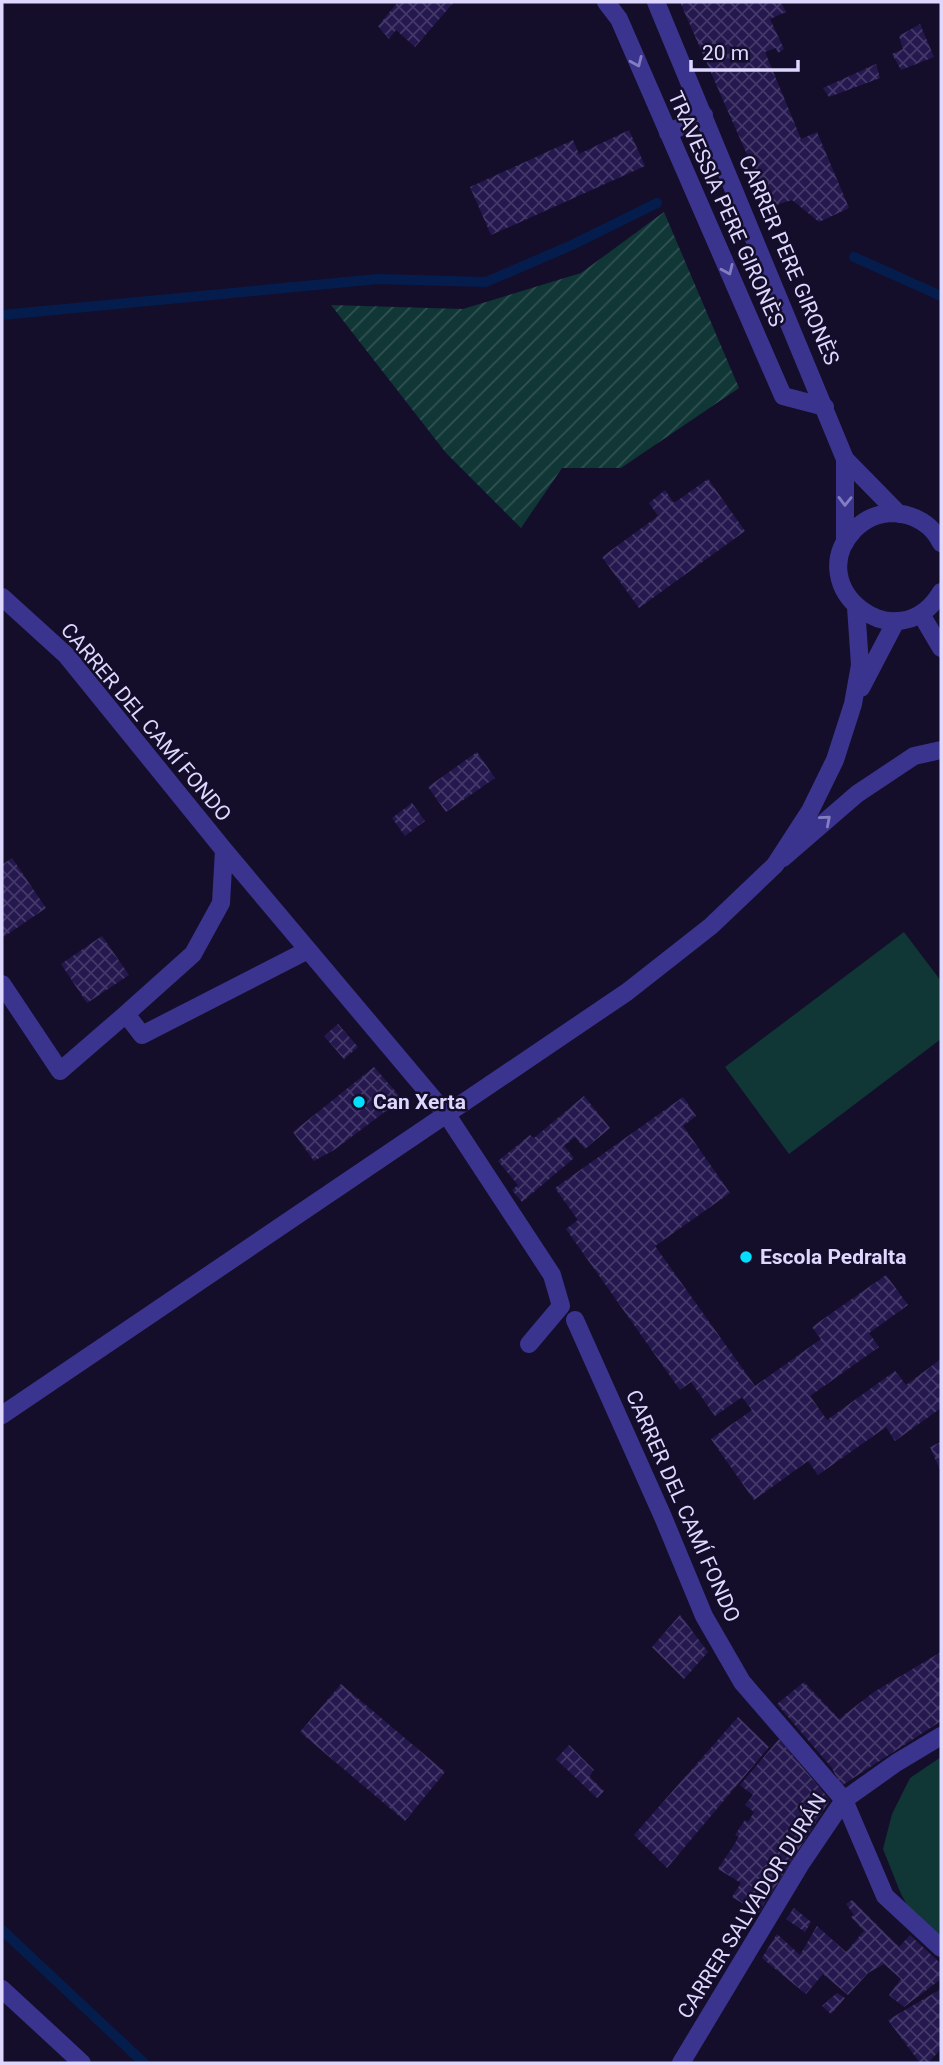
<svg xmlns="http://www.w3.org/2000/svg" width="943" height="2065" font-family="Roboto,sans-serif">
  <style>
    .park { fill: #103636 }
    .garden { fill: url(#garden-furrows) }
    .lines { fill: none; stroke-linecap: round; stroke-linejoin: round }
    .stream { stroke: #051d4d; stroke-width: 10 }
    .building { fill: url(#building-cross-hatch) }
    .minor { stroke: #3b348f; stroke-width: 18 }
    .tertiary { stroke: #3b348f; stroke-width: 18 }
    .oneway { stroke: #847ec1 }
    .poi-dot { fill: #04deff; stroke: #140e2b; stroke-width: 2.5 }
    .labels { text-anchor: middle; stroke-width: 5; stroke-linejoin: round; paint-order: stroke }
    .street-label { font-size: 21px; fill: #ded8ff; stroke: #140e2b }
    .poi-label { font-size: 21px; font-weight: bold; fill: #ded8ff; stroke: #140e2b; text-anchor: start }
  </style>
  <defs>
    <pattern id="garden-furrows" width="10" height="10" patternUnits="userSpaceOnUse" patternTransform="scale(1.75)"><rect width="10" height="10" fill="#103636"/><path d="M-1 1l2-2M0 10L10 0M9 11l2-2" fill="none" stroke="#325254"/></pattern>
    <pattern id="building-cross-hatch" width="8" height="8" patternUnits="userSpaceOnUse" patternTransform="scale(1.75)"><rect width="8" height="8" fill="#25184e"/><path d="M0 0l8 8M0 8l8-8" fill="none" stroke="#443969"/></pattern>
  </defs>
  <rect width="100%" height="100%" fill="#140e2b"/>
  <path class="park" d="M904,932L941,981V1039L789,1154L725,1067Z
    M941,1757V1936L912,1914L901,1894L883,1849L892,1814L910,1778Z"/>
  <path class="garden" d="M664,212L739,388L621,468H562L521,528L446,453L331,305L463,309L581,273Z"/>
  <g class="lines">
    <path class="stream" d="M854,257L941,296
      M2,315L378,279L486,282L572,245L657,203
      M2,1930L144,2063"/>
  </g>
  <path class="building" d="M398,2H454L415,47L396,30L389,39L378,26Z
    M680,2H781L786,12L770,19L784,49L778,53L776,48L765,52L801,139L817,132L849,208L819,222L792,200L770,207Z
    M920,24L934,57L901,70L892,54L903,49L899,36Z
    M876,64L880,78L829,97L823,88Z
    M629,130L645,166L491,235L470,187L573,140L579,154Z
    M708,479L745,531L639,608L602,557L658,516L649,503L665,490L674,503Z
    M477,752L495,778L446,812L428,787Z
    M412,803L425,821L405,836L392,818Z
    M12,858L46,908L2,938V865Z
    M102,936L129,975L87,1003L61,964Z
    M338,1024L358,1047L344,1059L324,1036Z
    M374,1067L402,1099L334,1150L314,1161L293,1132Z
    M584,1096L610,1128L585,1149L575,1137L564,1146L574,1158L522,1202L512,1190L518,1185L498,1161L530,1135L534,1138Z
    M683,1097L696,1116L683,1126L730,1193L655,1246L755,1386L821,1339L812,1327L886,1275L908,1305L869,1333L879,1347L810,1396L827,1420L895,1371L906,1385L941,1359V1408L895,1441L886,1427L818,1475L808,1461L754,1500L711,1439L752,1410L742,1397L715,1416L691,1382L680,1390L566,1229L578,1220L555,1188Z
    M941,1442V1472L930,1447Z
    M680,1615L708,1652L684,1679L652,1647Z
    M941,1652V1721L841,1786L832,1768L777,1704L804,1682L839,1719L874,1692Z
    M341,1684L445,1772L405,1821L300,1732Z
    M738,1717L769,1747L667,1868L634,1835Z
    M779,1739L830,1800L759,1913L732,1897L741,1883L718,1869L739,1837L735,1835L745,1820L748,1822L754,1812L745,1805L753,1795L740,1785Z
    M569,1745L594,1770L589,1776L604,1791L597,1798L556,1759Z
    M852,1900L899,1947L910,1935L941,1964V1979L904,2007L889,1995L901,1979L884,1964L868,1973L848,1995L823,1974L806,1994L762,1958L777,1934L800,1955L817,1926L846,1952L864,1931L851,1917L854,1915L846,1904Z
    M794,1908L811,1922L805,1932L786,1919Z
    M941,1989V2049L928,2063H920L888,2020Z
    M837,1993L845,1998L831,2014L822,2006Z"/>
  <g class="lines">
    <path class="minor" d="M606,2L619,19L783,396L825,407
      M668,133L704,115
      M2,597L66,655L224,850L447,1115L552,1275L561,1306L529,1344
      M921,614L941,648
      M224,850L221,903L193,954L126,1014L142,1035L308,950
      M783,858L857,794L914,756L941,750
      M2,984L60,1071L126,1014
      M575,1320L663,1517L704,1616L742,1682L844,1800L885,1896L941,1948
      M2,1989L82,2063
      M681,2063L800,1865L844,1800L896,1763L941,1736"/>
    <path class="tertiary" d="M656,2L845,459V543
      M845,459L899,514
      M941,543C932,524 914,514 893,513C878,513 865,519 854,530C800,587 898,664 941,592
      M861,688L896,621
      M2,1415L627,992L711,926L775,865L810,811L835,760L853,704L860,665L856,607"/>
  </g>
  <defs><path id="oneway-chevron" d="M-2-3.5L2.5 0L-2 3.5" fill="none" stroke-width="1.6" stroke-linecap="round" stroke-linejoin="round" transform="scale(1.75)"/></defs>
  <g class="oneway">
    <use href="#oneway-chevron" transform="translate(637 62) rotate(66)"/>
    <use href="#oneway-chevron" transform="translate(728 270) rotate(66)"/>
    <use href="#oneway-chevron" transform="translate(845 501) rotate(91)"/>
    <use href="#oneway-chevron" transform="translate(826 820) rotate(-41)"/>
  </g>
  <g class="poi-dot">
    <circle cx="359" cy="1102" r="7"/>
    <circle cx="746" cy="1257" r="7"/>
  </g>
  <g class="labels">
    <g class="street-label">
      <text transform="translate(726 209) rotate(66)" y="7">TRAVESSIA PERE GIRONÈS</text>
      <text transform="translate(789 260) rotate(67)" y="7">CARRER PERE GIRONÈS</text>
      <text transform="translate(146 722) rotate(50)" y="7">CARRER DEL CAMÍ FONDO</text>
      <text transform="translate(683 1506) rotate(66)" y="7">CARRER DEL CAMÍ FONDO</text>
      <text transform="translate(752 1906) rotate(-58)" y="7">CARRER SALVADOR DURÁN</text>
    </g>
    <g class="poi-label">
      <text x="373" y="1109">Can Xerta</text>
      <text x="760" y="1264">Escola Pedralta</text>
    </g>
  </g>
  <rect width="943" height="2065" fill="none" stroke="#ded8ff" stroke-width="7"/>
  <path d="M691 60v10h107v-10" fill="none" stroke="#ded8ff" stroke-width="3.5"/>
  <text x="702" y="60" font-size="21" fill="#ded8ff" stroke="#140e2b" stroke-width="5" paint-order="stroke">20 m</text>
</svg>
